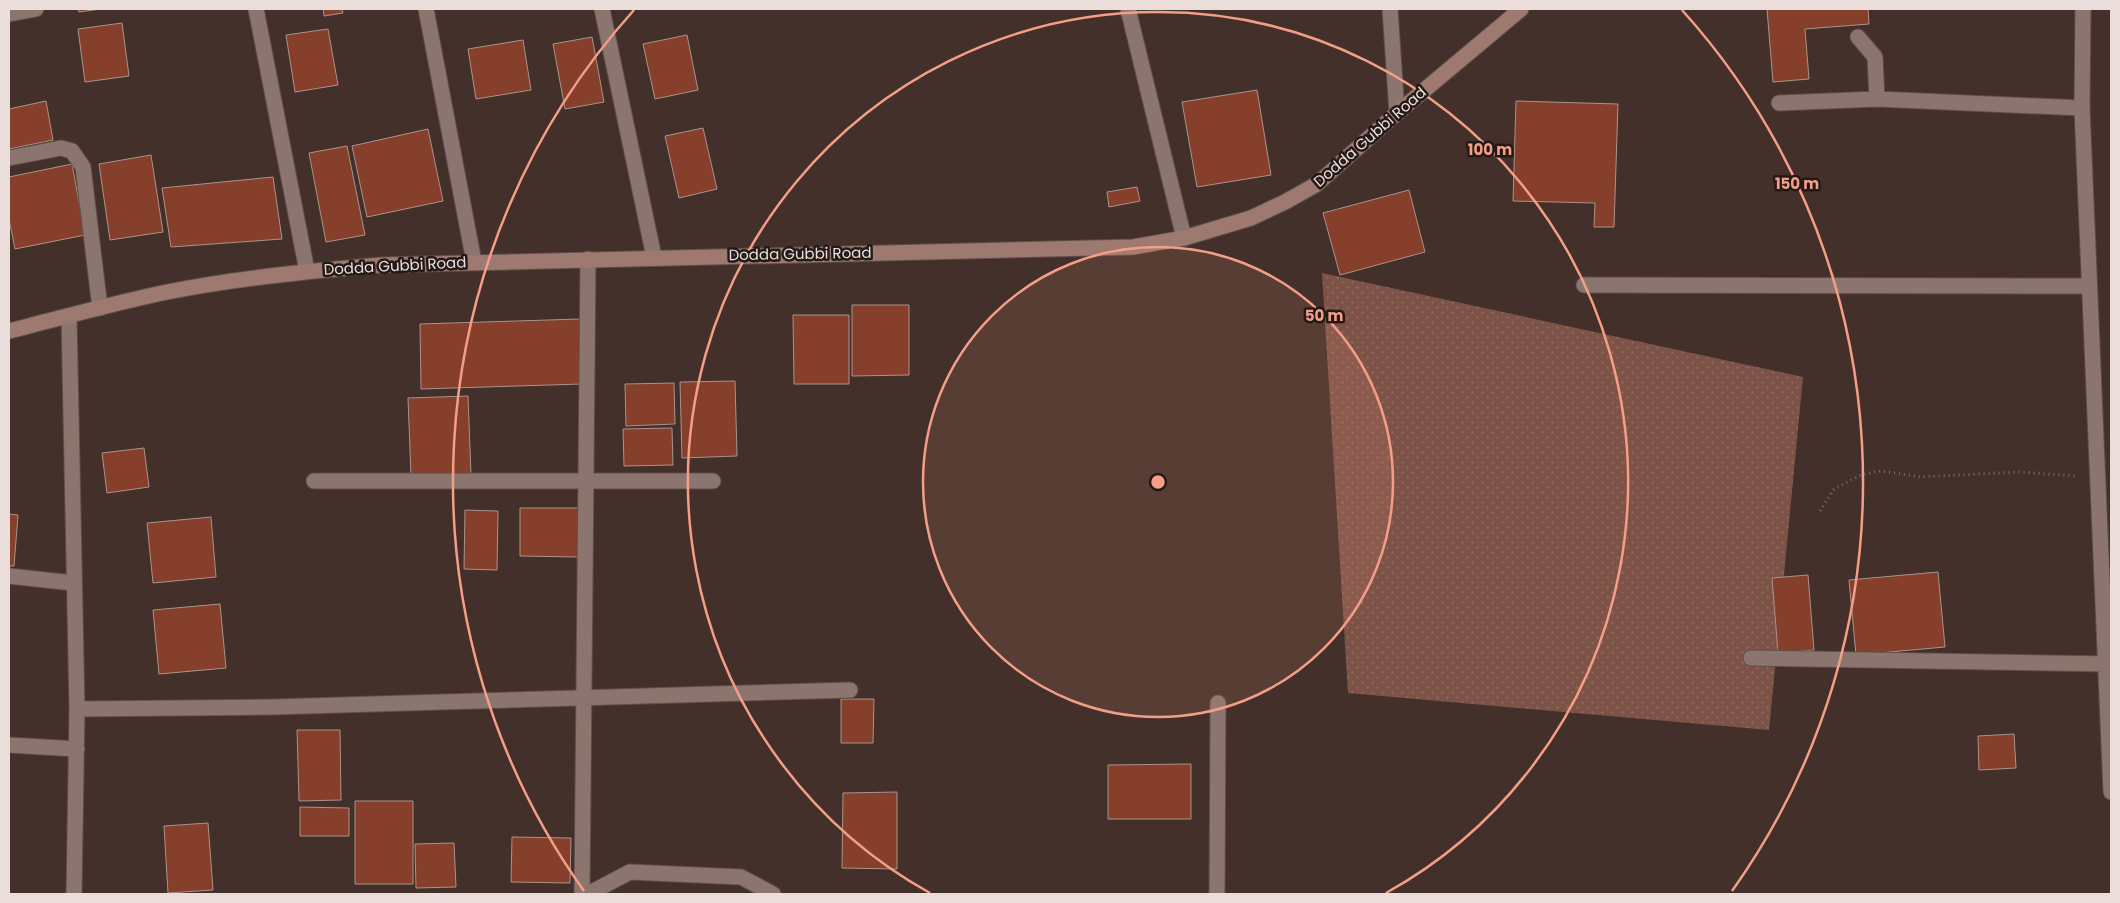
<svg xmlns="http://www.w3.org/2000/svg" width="2120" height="903" font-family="Poppins,sans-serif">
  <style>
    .grass { fill: url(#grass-dots) }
    .building { fill: #853f2b; stroke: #ab938c }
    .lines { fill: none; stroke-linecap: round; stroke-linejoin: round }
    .lane-casing { stroke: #5f4f4b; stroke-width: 17 }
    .street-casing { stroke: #5f4f4b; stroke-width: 17 }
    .secondary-casing { stroke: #5f4f4b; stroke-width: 17 }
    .path { stroke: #7e6d68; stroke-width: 3; stroke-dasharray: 1 4; stroke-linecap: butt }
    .lane { stroke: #8b756e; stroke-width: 15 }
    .street { stroke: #8b756e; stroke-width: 15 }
    .secondary { stroke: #9d796f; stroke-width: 15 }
    .ring { fill: none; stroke: #f49e87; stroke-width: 2.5 }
    .labels { text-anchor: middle; stroke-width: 5; stroke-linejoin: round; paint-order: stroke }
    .street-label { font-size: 15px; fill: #ebdeda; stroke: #231a18 }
    .centre { fill: #f49e87; stroke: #231a18; stroke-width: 2.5 }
    .ring-label { font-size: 15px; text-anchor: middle; font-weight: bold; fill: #f49e87; stroke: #231a18; stroke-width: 5; stroke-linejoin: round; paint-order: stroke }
  </style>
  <defs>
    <pattern id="grass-dots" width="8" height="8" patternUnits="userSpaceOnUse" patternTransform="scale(1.25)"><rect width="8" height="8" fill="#7e5347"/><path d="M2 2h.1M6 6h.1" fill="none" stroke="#906b61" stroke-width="1.8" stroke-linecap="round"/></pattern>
  </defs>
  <rect width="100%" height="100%" fill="#43302a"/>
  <path class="grass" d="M1322,273L1803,377L1769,730L1348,693Z"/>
  <path class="building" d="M78,9H101L79,12Z
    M323,9H342L343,13L324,16Z
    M1767,9H1868L1869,24L1805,29L1809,79L1773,82Z
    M122,23L129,76L85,82L78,29Z
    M328,29L338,85L295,92L286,35Z
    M687,35L698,90L655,99L643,44Z
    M592,37L604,102L565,109L553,44Z
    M523,40L531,90L476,99L468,49Z
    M1257,90L1271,175L1197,187L1182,102Z
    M46,101L53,140L9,149V109Z
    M1516,101L1618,104L1614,227H1594L1595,203L1513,201Z
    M703,128L717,189L679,198L665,136Z
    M428,129L443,201L367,217L352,146Z
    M347,146L365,235L326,242L309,153Z
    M151,155L163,232L110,240L99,164Z
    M72,164L85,235L15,249L9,219V177Z
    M273,177L282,239L171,247L162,188Z
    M1137,187L1140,201L1109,207L1107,192Z
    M1409,190L1425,252L1340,275L1323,213Z
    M852,305H909V375L852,376Z
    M793,315H849V384H794Z
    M580,319L582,384L421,389L420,324Z
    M735,381L737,456L682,458L680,382Z
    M674,383L675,424L626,426L625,384Z
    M468,396L471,475L411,476L408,398Z
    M672,428L673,465L624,466L623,429Z
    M144,448L149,487L107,493L102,453Z
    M520,508H579L578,557L520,556Z
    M465,510L498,511L497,570L464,569Z
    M9,514L18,515L14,566H9Z
    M211,517L216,577L153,583L147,523Z
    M1938,572L1945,647L1856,655L1849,580Z
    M1808,575L1814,650L1778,653L1772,578Z
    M220,604L226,668L159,674L153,610Z
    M841,699H874L873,743H841Z
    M297,730H340L341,800L299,801Z
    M2014,734L2016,768L1979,770L1978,736Z
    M1191,764V819H1108V765Z
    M897,792V869L842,868L843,793Z
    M355,801H413V884H355Z
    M300,807L349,808V836H300Z
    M208,823L213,890L168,893L164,826Z
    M512,837L571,838L570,883L511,882Z
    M454,843L456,887L416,888L415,844Z"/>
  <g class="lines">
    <defs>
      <path id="lane" d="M602,9L654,257
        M9,14L36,9
        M1858,37L1875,57L1877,99L2082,108
        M1779,103L1877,99
        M9,158L61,148L72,151L83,167L100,308
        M1584,285L2089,286"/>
      <path id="street" d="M256,9L307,271
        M426,9L474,262
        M1128,9L1184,238
        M1390,9L1397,113
        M2083,9L2082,108L2111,792
        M69,316L77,709L74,894
        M314,481H713
        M9,576L73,583
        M1751,658L2111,664
        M77,709L273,707L850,690
        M9,745L77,749
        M582,894L588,259
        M588,894L630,872L741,877L773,894
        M1217,894L1218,703"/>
      <path id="secondary" d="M9,331C61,318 114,303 167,292C238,278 310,271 382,265L1092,248L1133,247L1184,238L1251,218L1285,202L1317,184L1397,113L1521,9"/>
    </defs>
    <use href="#lane" class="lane-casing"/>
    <use href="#street" class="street-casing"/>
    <use href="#secondary" class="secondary-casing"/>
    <path class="path" d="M1820,511L1834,489L1861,475L1881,471L1921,477L2020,472L2075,476"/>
    <use href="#lane" class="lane"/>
    <use href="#street" class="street"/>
    <use href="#secondary" class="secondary"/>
  </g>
  <circle cx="1158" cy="482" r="235" fill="#f49e87" fill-opacity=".12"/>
  <g class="ring">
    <circle cx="1158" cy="482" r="235"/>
    <path d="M930 893A470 470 0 1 1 1386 893"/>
    <path d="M584 891A705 705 0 0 1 634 10M1682 10A705 705 0 0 1 1732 891"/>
  </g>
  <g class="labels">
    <g class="street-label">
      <text transform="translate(1370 137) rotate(-41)" y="5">Dodda Gubbi Road</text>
      <text transform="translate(800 254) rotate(-1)" y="5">Dodda Gubbi Road</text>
      <text transform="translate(395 266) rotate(-3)" y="5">Dodda Gubbi Road</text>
    </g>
  </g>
  <circle cx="1158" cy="482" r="8" class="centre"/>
  <g class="ring-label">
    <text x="1490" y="155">100 m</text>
    <text x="1797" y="189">150 m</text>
    <text x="1324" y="321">50 m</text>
  </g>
  <rect width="2120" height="903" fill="none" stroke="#ebdeda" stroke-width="20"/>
</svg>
